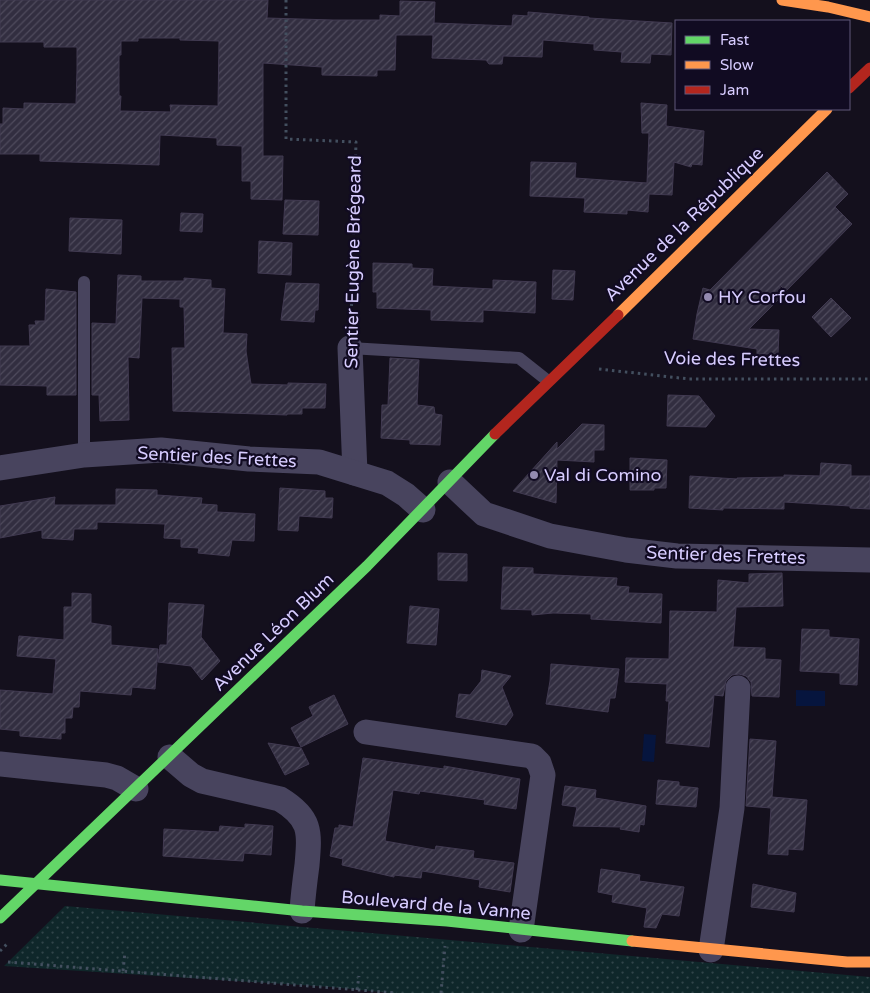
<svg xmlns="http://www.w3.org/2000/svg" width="870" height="993" viewBox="0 0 870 993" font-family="'Varela Round',sans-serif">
	<defs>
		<pattern id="grass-dots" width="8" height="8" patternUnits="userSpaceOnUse" patternTransform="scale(1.25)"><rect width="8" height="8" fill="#0f272a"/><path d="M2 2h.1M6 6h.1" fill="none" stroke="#31454a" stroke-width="1.8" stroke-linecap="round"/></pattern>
		<pattern id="building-hatch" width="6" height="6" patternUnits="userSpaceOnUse" patternTransform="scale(1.25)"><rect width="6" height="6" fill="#322e40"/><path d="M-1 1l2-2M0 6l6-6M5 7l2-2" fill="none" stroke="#4f4b5d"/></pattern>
	</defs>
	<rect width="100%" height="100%" fill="#14101d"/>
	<polygon fill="url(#grass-dots)" points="65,906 870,977 870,993 390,993 331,987 4,966"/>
	<g fill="#06153e">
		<polygon points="796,690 825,691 825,706 796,706"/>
		<polygon points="644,734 656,735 654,762 642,761"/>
	</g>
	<g fill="url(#building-hatch)" stroke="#413a51" fill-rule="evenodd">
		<path d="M0,0H268L267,18L333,20H380V15L400,16V1L435,2L434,23L512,26L513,15L528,16V12L589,17V18L672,23L671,55L651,54L650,63L621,62L622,52L594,50V44L543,40L542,57L503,56L502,64H489L486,60L432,58L433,35H396L395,70H377V76L322,75V67L263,63V156H283L282,200L251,199V181H242V146L217,145V138L160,135L159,165L40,161V154H0V124H3V108L24,109V103L76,104L77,70V47H44V42H0ZM138,38H180V40L219,41L218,106L170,105L171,112L120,111L121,96H119V55H121V41H138Z"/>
		<polygon points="641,103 667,105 666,126 704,131 702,165 692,164 691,167 674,162 672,195 649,194 648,212 627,210 627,214 584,212 585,198 530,196 531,162 576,163 575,178 647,183 649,133 642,133"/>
		<polygon points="827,172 848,194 835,207 852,224 786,291 780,285 780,298 749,329 779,330 778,354 757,354 757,349 693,339 697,314 703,288 710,290"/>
		<polygon points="285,200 319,201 318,235 283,234"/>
		<polygon points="181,213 203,214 202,232 180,231"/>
		<polygon points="70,218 122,220 121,254 69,251"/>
		<polygon points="259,241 292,243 291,275 258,273"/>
		<polygon points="373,263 412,264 412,268 433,269 432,286 493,289 493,280 536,282 535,313 483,310 483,322 431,320 431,310 377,308 377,292 373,292"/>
		<polygon points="553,270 575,271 573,300 552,299"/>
		<polygon points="118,275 141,276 141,281 184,281 184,278 211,280 211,288 225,289 223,333 247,334 246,351 251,384 288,385 288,383 326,384 325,408 302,408 302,414 287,414 287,415 173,411 172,348 185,348 184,307 180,307 180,299 142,298 139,358 128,357 129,420 100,421 99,395 92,395 92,323 116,324"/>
		<polygon points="286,283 319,284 318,310 315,310 314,322 281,320"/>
		<polygon points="46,289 76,292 76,395 47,395 47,386 0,385 0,346 30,346 29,325 36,325 35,321 45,321"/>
		<polygon points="831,298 851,318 831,337 812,317"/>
		<polygon points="390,358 419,360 417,405 434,407 435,414 442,415 440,445 410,444 410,440 381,438 382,405 388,405"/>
		<polygon points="668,395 699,396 715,416 706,427 667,426"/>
		<polygon points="582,424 604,425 604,450 594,450 594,462 557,460 556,503 513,491 557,442 557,449"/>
		<polygon points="630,458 667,460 666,488 654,488 654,490 630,490"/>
		<polygon points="821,463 851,465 851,476 870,476 870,509 850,508 850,506 784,502 784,509 723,508 723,510 689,508 690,476 737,479 737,478 784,477 784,475 820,476"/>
		<polygon points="280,488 325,491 325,498 333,498 332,518 299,516 298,531 278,530"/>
		<polygon points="116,489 157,490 157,495 202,498 201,504 217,505 217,512 255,514 254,541 232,540 229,556 198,553 199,548 181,547 181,539 164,538 165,524 97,522 97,529 74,529 73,540 42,538 42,530 0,538 0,506 55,497 54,505 116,505"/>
		<polygon points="438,553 467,554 467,581 438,580"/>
		<polygon points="503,567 533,568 533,574 617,578 616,586 629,587 628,593 662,594 661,623 591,619 591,614 553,613 532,615 532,610 501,609"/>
		<polygon points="782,573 783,606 736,607 733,647 765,648 765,659 781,660 779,697 752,696 751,682 746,676 739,674 732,675 726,681 723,696 714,695 709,747 666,743 669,701 666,701 667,684 625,682 626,658 669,659 670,611 717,612 718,580 749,583 749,574"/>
		<polygon points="72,593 91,594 91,623 111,626 111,645 158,649 155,689 132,687 131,695 80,691 79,707 73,707 72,718 65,718 65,733 61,733 61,739 20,736 20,731 0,729 0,690 53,694 56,659 17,656 19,636 64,640 64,607 72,607"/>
		<polygon points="169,603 204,605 201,637 220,661 202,680 191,666 158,662 160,645 167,645"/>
		<polygon points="410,606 439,609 436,645 407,643"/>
		<polygon points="802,629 829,630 829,637 859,639 857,685 840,684 840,673 800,671"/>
		<polygon points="551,664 619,669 615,698 610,698 608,712 546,704 550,681"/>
		<polygon points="482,670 511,676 502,687 513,715 506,725 456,717 459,694 470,695 481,681"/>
		<polygon points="334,695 348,724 301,747 291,728 313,716 309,707"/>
		<polygon points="750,739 776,741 772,797 807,800 803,850 788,849 788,855 768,854 771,808 746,806"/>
		<polygon points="268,743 301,748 309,764 285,775"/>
		<polygon points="363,758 444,769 444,766 520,779 516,809 484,804 485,800 420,791 419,794 393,790 385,841 435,850 436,846 474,851 473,858 514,863 510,892 479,887 480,880 422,871 421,878 394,875 394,877 342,865 343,859 330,856 335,828 339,828 339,825 353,827"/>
		<polygon points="658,780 679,782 679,786 698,788 696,807 656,804"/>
		<polygon points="565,786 596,790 595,798 646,806 644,825 640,824 639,832 620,829 621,827 573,826 577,807 562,805"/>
		<polygon points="245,824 273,826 271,855 244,853 243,861 163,856 164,829 219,832 220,826 245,828"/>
		<polygon points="601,869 640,875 639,881 684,887 679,916 662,914 656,928 644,927 647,908 612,902 613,895 598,892"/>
		<polygon points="753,884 796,893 794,912 751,907"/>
	</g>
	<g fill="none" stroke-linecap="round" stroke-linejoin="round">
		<g stroke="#434f5f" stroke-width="3" stroke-dasharray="2.5 4" stroke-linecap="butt">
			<polyline points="286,0 286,139 356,142 351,324"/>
			<polyline points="599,369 689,379 870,379"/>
			<polyline points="0,951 8,943"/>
			<polyline points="8,962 397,993"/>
			<polyline points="123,971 125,952"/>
			<polyline points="357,990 359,976"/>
			<polyline points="441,993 445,946"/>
		</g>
		<g stroke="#48445e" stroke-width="12">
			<polyline points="84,282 84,455"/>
			<polyline points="350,348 519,358 548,381"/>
		</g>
		<g stroke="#48445e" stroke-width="25">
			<polyline points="350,348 355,473"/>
			<polyline points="0,468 84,455 161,450 249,459 319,462 387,483 406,495 423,510"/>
			<polyline points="450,482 484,514 550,536 626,550 677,556 870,560"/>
			<polyline points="366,732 532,756 539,763 543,775 521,930"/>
			<path d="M170,757L191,775L202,781L280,799C311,818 310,831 307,865C305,880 303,896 302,911"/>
			<polyline points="0,764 106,775 117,778 136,789"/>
			<polyline points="711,950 732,808 738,688"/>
		</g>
		<g stroke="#63d668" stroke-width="11">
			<polyline points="0,880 302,911 447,921 632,941"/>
			<polyline points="0,918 367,566 495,434"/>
		</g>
		<g stroke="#ff974d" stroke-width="11">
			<polyline points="782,0 828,7 870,17"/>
			<polyline points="618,315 827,109"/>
			<polyline points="632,941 847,962 870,962"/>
		</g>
		<g stroke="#b3261e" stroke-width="11">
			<polyline points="849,88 870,68"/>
			<polyline points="495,434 618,315"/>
		</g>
	</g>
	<g fill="#938ab0" stroke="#110b22" stroke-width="2">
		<circle cx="708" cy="297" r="5"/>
		<circle cx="534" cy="475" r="5"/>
	</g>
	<g text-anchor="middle" stroke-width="4.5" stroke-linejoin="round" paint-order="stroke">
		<g font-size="18" fill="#d7ccff" stroke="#110b22">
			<text transform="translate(684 224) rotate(-44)" y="6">Avenue de la République</text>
			<text transform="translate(353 262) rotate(-89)" y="6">Sentier Eugène Brégeard</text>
			<text transform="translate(732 359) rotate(1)" y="6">Voie des Frettes</text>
			<text transform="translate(217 457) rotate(3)" y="6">Sentier des Frettes</text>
			<text transform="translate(726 555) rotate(2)" y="6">Sentier des Frettes</text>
			<text transform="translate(273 632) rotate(-44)" y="6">Avenue Léon Blum</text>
			<text transform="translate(436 905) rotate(5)" y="6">Boulevard de la Vanne</text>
		</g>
		<g font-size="18" fill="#d7ccff" stroke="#110b22" text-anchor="start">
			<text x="718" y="303">HY Corfou</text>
			<text x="544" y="481">Val di Comino</text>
		</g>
	</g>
	<rect x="675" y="20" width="175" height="90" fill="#110b22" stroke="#60587a"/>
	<rect x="685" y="36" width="25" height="8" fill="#63d668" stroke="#60587a"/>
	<text x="720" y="45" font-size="15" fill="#d7ccff">Fast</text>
	<rect x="685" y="61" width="25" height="8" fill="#ff974d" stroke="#60587a"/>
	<text x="720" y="70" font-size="15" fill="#d7ccff">Slow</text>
	<rect x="685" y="86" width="25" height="8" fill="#b3261e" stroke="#60587a"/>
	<text x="720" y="95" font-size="15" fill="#d7ccff">Jam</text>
</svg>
